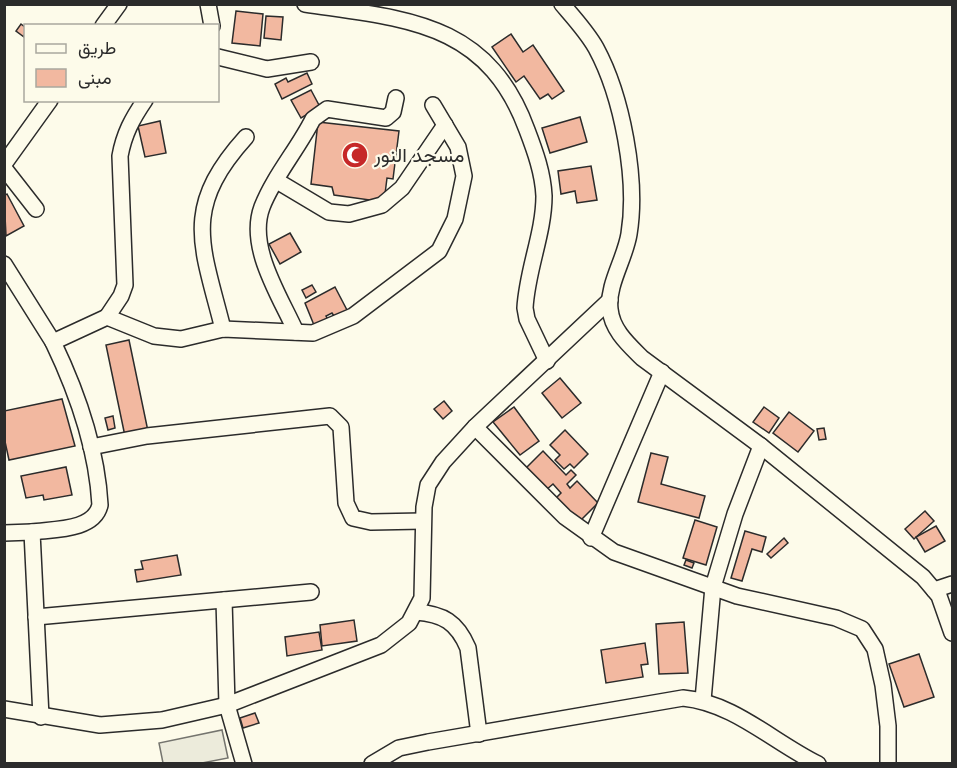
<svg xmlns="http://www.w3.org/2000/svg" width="957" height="768" viewBox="0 0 957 768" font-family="'Libre Baskerville',Vazirmatn,serif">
	<rect width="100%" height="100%" fill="#fdfbea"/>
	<polygon fill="#ecebdb" stroke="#74746e" stroke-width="1.5" points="222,730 228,758 202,763 163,763 159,743"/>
	<g fill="#f2b8a0" stroke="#2b2b2b" stroke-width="1.5">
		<polygon points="236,11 263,14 260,46 232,43"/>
		<polygon points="266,16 283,17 281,40 264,38"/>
		<polygon points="21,24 26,28 24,37 16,31"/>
		<polygon points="511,34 523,52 533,45 564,91 552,99 548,94 540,99 524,76 516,82 492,47"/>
		<polygon points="307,73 312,84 282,99 275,84 286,78 288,82"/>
		<polygon points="311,90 320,107 301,118 291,100"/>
		<polygon points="580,117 587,142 550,153 542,128"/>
		<polygon points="160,121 166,153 145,157 138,126"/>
		<polygon points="318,122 399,131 393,179 387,178 384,202 334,195 332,187 311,184"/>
		<polygon points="591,166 597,200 577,203 575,191 561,194 558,171"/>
		<polygon points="7,194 24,226 6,236 4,196"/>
		<polygon points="290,233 301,252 280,264 269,244"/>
		<polygon points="312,285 316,292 306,298 302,290"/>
		<polygon points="335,287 348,312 336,319 332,313 326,316 330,323 316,330 305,303"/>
		<polygon points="129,340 149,436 126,441 106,345"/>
		<polygon points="560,378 581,403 562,418 542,393"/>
		<polygon points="62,399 75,446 9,460 4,437 4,411"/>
		<polygon points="444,401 452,411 443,419 434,409"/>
		<polygon points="514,407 539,441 520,455 493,422"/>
		<polygon points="764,407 779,418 769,433 753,422"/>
		<polygon points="789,412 814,431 798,452 773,433"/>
		<polygon points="113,416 115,428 108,430 105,418"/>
		<polygon points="824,428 826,439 819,440 817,429"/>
		<polygon points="565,430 588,454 574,468 570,464 564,469 555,460 560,455 550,445"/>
		<polygon points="543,451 566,475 571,470 576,475 567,484 570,488 577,481 598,503 579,522 556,498 561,493 553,484 546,490 526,468"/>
		<polygon points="651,453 668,457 661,484 705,496 699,518 638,502"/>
		<polygon points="66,467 72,495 44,500 43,495 26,498 21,476"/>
		<polygon points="925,511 934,521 914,539 905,529"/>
		<polygon points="695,520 717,527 706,565 683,558"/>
		<polygon points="936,526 945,541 925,552 916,537"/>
		<polygon points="745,531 766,537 762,552 752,549 742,581 731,578"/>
		<polygon points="784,538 788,543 771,558 767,554"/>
		<polygon points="177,555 181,575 137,582 135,570 143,569 141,561"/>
		<polygon points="686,560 694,563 692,568 684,565"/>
		<polygon points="354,620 357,641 322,646 320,625"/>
		<polygon points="684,622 688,673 659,674 656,624"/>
		<polygon points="319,632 322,650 287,656 285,637"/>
		<polygon points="645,643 648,664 641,665 643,677 606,683 601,650"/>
		<polygon points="919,654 934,697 904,707 889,664"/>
		<polygon points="255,713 259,723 243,728 240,718"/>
	</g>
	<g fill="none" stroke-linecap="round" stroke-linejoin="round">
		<defs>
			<g id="minor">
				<polyline points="208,4 212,26"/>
				<path d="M305,4C405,19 487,21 527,130C535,151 543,173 544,196C544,233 527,270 525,308L527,319L547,361"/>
				<path d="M562,4C574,18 587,32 596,48C622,96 638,179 629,234C625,259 607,285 610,309C612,330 628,344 642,358L761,446L735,514L713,587L703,700"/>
				<polyline points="103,26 119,4"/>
				<polyline points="218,57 267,69 311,62"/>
				<polyline points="4,164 50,100"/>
				<polyline points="4,168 36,209"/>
				<polyline points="277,181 329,212 349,214 382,205 402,188 445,125"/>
				<polyline points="4,264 53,342 107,317 154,336 181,339 223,329 313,333 353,316 439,251 455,219 464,176 458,147 433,105"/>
				<path d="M107,317L121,296L125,285L120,156C124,134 132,119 145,100"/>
				<path d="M223,329C202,245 181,209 246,137"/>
				<path d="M296,332C280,296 247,247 262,207C274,176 298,149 313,119L327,109L386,118L393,112L396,98"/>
				<polyline points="475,427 565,517 614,552 737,596 836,618 862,629 875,649 883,685 888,726 888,764"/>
				<polyline points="761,446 923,577 939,596 952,633"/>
				<polyline points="91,447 147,436 330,416 341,427 346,503 353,518 371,522 423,521"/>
				<polyline points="4,533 32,532"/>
				<polyline points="591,538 662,372"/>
				<polyline points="934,590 952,584"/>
				<polyline points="224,600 227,705 244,764"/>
				<path d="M416,612C443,614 457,622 468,648L479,734"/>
				<polyline points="36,617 311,592"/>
				<polyline points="4,709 100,725 162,720 227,705 381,645 409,623 422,598 424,507 428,485 443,462 475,427 610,300"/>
				<path d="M41,717L32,532C53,529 94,531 100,505C97,449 77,392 53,342"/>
				<path d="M372,764L399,748L428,742L683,698C734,703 773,742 818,764"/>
			</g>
		</defs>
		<use href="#minor" stroke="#2b2b2b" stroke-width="18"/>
		<use href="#minor" stroke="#fdfbea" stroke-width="15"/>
	</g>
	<defs>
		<symbol id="mosque-disc" viewBox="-11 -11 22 22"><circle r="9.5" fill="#c62828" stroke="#fdfbea"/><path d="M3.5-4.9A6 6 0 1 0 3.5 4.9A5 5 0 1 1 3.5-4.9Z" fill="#fff"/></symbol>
	</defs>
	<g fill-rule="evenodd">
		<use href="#mosque-disc" x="340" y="140" width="30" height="30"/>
	</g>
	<g text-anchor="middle" stroke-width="4.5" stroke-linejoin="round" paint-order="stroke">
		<g font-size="20" fill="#2b2b2b" stroke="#fdfbea" text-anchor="start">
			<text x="374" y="162">مسجد النور</text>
		</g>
	</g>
	<rect width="957" height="768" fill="none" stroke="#2b2b2b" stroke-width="12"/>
	<rect x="24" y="24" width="195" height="78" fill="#fdfbea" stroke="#a9a89e" stroke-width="1.5"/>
	<rect x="36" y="44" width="30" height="9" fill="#fdfbea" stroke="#a9a89e" stroke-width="1.5"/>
	<text x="78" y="54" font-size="18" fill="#2b2b2b">طريق</text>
	<rect x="36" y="69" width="30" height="18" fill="#f2b8a0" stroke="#a9a89e" stroke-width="1.5"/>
	<text x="78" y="84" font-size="18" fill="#2b2b2b">مبنى</text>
</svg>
